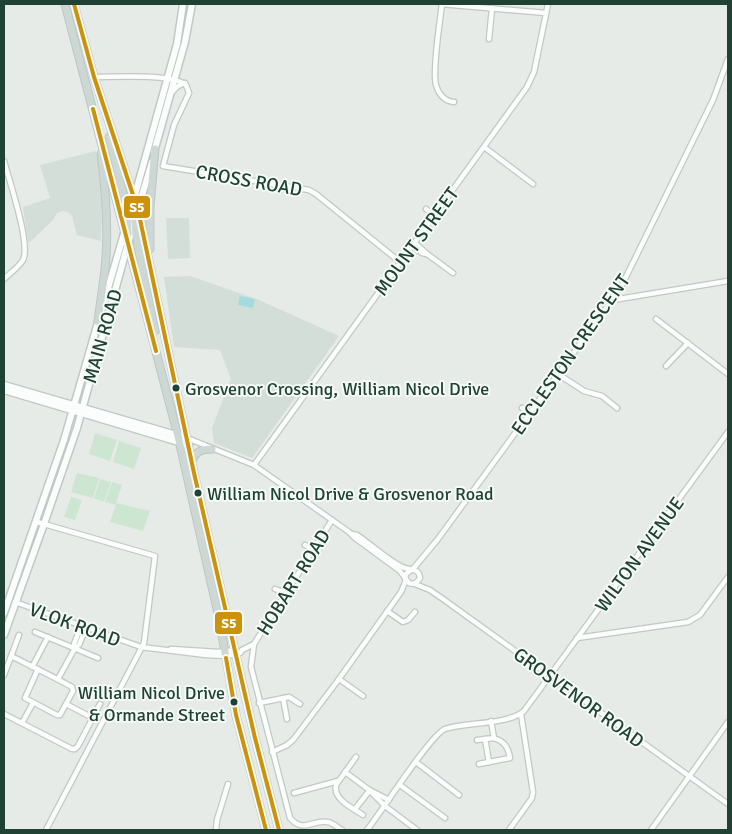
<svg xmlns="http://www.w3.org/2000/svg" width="732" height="834" viewBox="0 0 732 834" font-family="Signika,sans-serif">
	<rect width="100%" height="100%" fill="#e6ebe8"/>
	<g fill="#d3ded8">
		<polygon points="96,151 102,193 101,241 77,235 72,216 68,212 62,211 57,213 53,220 30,242 28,242 23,207 50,198 40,165"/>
		<polygon points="166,218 189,218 190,258 168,259"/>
		<polygon points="190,276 259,300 339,336 252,458 214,443 212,428 231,379 220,350 174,347 164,277"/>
	</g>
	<g fill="#cde6d2">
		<polygon points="95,433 117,440 110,461 89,454"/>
		<polygon points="119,441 141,448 134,469 113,462"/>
		<polygon points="77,473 99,478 93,498 71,492"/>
		<polygon points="100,479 111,482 104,502 94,498"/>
		<polygon points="112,482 122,485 116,503 150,511 143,531 110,522 116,505 105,502"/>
		<polygon points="71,497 82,500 75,520 64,517"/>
	</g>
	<polygon fill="#a2dcde" points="240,296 255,299 253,308 238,305"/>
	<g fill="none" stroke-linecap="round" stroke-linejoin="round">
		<defs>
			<g id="street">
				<polyline points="441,4 546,13"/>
				<path d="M442,4C440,21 432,71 436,85C439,95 444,101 454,102"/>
				<polyline points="489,39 492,8"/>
				<path d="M94,77C114,77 173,73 186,85L189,93L174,125L163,166L309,190L316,194L400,262"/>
				<polyline points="172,92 178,86 185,83"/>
				<polyline points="484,147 533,184"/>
				<path d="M4,161C9,180 31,244 23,260C19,267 10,273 4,279"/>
				<polyline points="426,209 434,215"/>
				<polyline points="415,243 427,254 453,273"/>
				<polyline points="412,246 422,253 427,254"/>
				<polyline points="613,300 728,281"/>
				<polyline points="656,319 728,374"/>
				<polyline points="666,366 688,343"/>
				<polyline points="558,374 584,391 602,396 617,408"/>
				<polyline points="522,408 530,413"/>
				<polyline points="187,438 254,465 349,532 355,538 400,571 405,578"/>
				<polyline points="254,465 527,87 534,72 548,4"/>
				<path d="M332,520L254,644L251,667L290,818C304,834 312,819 328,822C333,823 337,827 342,830"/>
				<polyline points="37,522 155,556 144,643 46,830"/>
				<path d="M352,534L357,535C372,545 386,559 402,567C410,571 419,567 420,578C417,583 414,585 409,583L405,578L406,574L411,570"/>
				<polyline points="305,545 312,549"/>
				<polyline points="413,569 438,539 620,289 713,100 728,59"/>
				<polyline points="415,584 430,590 443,599 728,804"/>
				<polyline points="275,589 285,593"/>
				<polyline points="15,602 141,647 206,655 226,656 240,653 242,650 254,644"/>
				<polyline points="387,611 403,622 408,620 415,612"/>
				<polyline points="35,632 98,658"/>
				<polyline points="577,638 688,622 700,615 728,577"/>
				<polyline points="75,648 74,644 81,626"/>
				<polyline points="171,649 218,652 236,650"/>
				<path d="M11,656C31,666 52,676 72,687L73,691L60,715H57L25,698L38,669"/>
				<polyline points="32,667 48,637"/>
				<polyline points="4,675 19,635"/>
				<polyline points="58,679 75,648 79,645 86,628"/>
				<polyline points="339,679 363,696"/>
				<polyline points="283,698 287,719"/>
				<polyline points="259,703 289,697 300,704"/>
				<polyline points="66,704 93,718"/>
				<polyline points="4,714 72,749 75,749 78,746 100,704"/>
				<path d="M491,721L494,738C505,742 508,747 510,758L489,762L485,739L494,738"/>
				<polyline points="22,723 33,703"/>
				<polyline points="477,740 485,739"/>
				<polyline points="272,752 287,745 293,740 339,679 401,592 406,580"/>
				<path d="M356,757L336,785C333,800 353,808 363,815"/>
				<polyline points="416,762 459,795"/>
				<polyline points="479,764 489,762"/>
				<polyline points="345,772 368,789 385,806 417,830"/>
				<polyline points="400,785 445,818"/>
				<polyline points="371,791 389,800"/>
				<polyline points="294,793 338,781"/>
				<polyline points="355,809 370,790"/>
				<polyline points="216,830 217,820 228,784"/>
				<path d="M367,830C380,814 431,734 445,729C466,722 508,725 524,711L728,432"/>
				<polyline points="509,830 532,798 533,792 521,714"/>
				<polyline points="651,830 728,722"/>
			</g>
			<g id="secondary">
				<polyline points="154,152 185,42 192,4"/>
				<polyline points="137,212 152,162"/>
				<polyline points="128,220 177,44 183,4"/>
				<polyline points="102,309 125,230"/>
				<polyline points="4,385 183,437"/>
				<polyline points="4,390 189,445"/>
				<polyline points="4,613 64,440 99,319"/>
				<polyline points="4,635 44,524 77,428 134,222"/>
			</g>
			<g id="primary">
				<polyline points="65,4 178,436 219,618 236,715 266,830"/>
				<polyline points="74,4 94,77 138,210 194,473 255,738 279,830"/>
				<polyline points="109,137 126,205 128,234"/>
				<polyline points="134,209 136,236 155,331"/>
				<polyline points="150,249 150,206 155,149"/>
				<path d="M98,322C100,305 103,287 105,269C109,230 106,192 101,154"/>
				<path d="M192,461C196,451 202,449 212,449"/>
			</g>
		</defs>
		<use href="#street" stroke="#c3c8c5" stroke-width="7"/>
		<use href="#secondary" stroke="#c1c9c5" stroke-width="9"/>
		<use href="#primary" stroke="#bdc7c3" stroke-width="9"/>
		<use href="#street" stroke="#fbfcfc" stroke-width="4.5"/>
		<use href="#secondary" stroke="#fbfcfc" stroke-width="6"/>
		<use href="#primary" stroke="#cdd7d4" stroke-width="7"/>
		<defs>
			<g id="bus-1">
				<polyline points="74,4 94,77 138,210 194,473 255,738 279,830"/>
				<polyline points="93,109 156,351"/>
				<polyline points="226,658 236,715 266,830"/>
			</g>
		</defs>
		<use href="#bus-1" stroke="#f4faf6" stroke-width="8"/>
		<use href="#bus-1" stroke="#cc920b" stroke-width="4"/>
	</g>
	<g fill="#204235" stroke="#f4faf6" stroke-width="2">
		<circle cx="176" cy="388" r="4.5"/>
		<circle cx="198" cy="493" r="4.5"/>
		<circle cx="234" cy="702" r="4.5"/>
	</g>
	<g text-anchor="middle" stroke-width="4" stroke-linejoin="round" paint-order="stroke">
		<g font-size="18" fill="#204235" stroke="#f4faf6" text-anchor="start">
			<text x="185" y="395">Grosvenor Crossing, William Nicol Drive</text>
			<text x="207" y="500">William Nicol Drive &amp; Grosvenor Road</text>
			<text x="225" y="699" text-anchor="end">William Nicol Drive<tspan x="225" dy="22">&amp; Ormande Street</tspan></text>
		</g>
		<g font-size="19" fill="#204235" stroke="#f4faf6">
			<text transform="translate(249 180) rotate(10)" y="7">CROSS ROAD</text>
			<text transform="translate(416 241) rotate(-54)" y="7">MOUNT STREET</text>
			<text transform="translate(102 336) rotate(-74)" y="7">MAIN ROAD</text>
			<text transform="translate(570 354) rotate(-55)" y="7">ECCLESTON CRESCENT</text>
			<text transform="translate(639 554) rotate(-54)" y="7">WILTON AVENUE</text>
			<text transform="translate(293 582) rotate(-58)" y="7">HOBART ROAD</text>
			<text transform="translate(75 624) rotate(20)" y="7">VLOK ROAD</text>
			<text transform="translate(579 697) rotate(36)" y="7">GROSVENOR ROAD</text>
		</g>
	</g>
	<g stroke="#f4faf6" stroke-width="2">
		<rect x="123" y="195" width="28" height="24" rx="5" fill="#cc920b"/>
		<rect x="214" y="611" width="29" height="24" rx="5" fill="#cc920b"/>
	</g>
	<g font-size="14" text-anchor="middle" font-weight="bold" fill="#fff">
		<text x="137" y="212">S5</text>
		<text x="229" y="628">S5</text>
	</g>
	<rect width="732" height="834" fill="none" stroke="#204235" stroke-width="10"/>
</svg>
